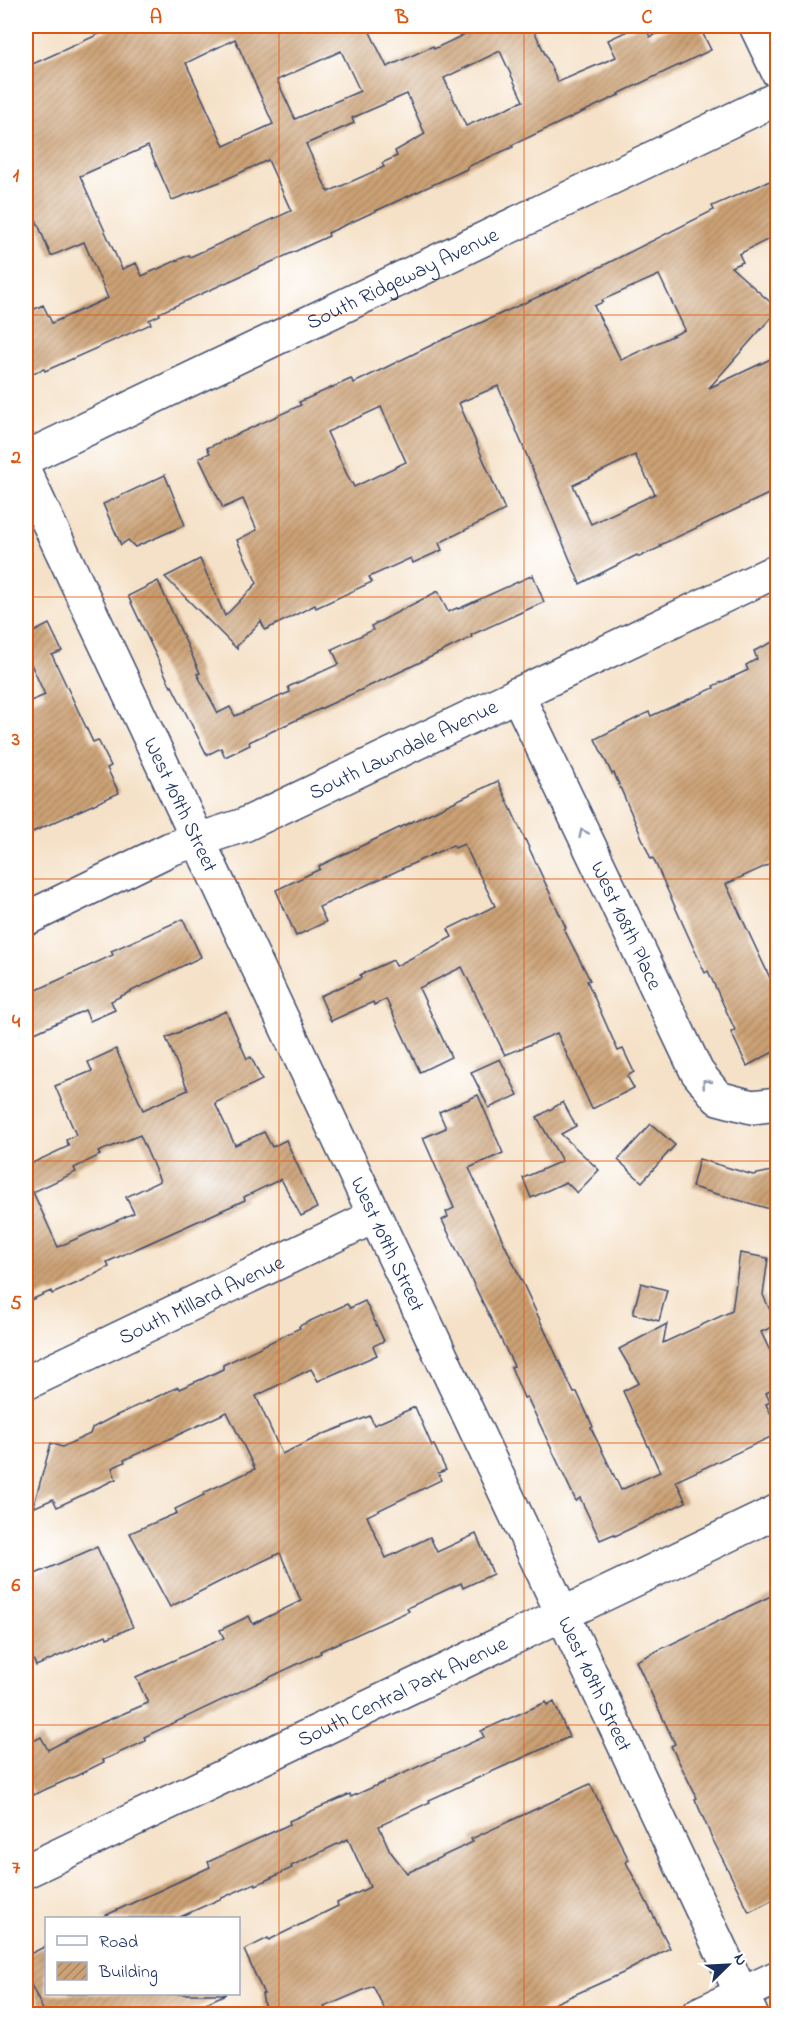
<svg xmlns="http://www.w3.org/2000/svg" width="803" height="2040" viewBox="0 0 803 2040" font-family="'Indie Flower',sans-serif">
	<defs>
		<pattern id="building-hatch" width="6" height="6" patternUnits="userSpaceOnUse" patternTransform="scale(1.5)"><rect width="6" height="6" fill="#cca175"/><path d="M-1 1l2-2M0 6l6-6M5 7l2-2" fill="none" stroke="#a58463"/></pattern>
	</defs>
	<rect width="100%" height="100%" fill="#fff"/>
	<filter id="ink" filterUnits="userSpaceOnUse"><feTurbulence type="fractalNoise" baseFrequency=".0167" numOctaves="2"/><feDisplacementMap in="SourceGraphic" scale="12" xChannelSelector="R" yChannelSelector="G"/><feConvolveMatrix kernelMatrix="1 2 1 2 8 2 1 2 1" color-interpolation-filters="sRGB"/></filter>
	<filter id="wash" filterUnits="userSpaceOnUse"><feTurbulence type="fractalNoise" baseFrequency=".008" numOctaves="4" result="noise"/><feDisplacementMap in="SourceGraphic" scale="24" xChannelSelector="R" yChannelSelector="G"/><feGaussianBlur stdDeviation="1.35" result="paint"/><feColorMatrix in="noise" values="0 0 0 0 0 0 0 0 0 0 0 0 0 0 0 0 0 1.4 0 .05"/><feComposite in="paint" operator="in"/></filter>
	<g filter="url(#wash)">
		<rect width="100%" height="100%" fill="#f5e1c7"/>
		<g id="blocks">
			<g fill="url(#building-hatch)" fill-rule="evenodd">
				<path d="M117,26H367L387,67L433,46L434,49L482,26H532L558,82L616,57L608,40L638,26H645L650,37L674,26H699L711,50L618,94L619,95L512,145L513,147L467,167V169L328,233L329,236L159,313L160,315L149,320L151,324L45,371L44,369L33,373L26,359V313L43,305L52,323L108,298L84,242L51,256L26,195V67ZM235,39L273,124L224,146L186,63ZM341,51L360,91L295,119L277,80ZM500,51L523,101L466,126L444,78ZM407,94L425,134L395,151L397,156L382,163L384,167L328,192L306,144L354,123L352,118ZM148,146L172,200L220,182L268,160L291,211L190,257L189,255L142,276L136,263L122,269L80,176Z"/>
				<path d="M772,180L777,192V235L739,254L743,262L731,267L777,308V311L709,388L777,356V490L660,545L661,547L639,557L637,555L580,584L498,386L459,403L505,510L439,543L442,550L413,563L411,558L369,577L372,582L316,608L315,605L265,630L261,621L237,646V649L165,577L200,559L225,616L257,583L237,540L257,530L243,499L223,508L199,458L210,453L207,448L301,405L299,402L351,379L354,383L438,342L562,286L714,210L712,206ZM659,275L685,330L621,360L594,306L603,302L602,300ZM381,407L406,462L354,487L352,483H351L327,432ZM635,455L655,494L591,524L573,485Z"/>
				<polygon points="165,475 185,525 135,547 128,540 121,545 103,504"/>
				<polygon points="533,575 544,602 471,635 472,637 406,669 249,742 250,745 225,757 221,748 207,755 172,686 171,687 128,596 158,581 200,673 197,674 218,713 230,707 235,716 290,692 288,687 339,664 332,649 373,630 371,626 438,591 448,612 457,608 458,609"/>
				<polygon points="49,624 62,651 52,655 93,742 98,740 111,766 107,768 119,793 26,835 26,703 45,695 26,653 26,636"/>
				<polygon points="777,640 777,861 726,884 777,993 777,1050 747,1066 731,1032 735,1030 708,971 705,973 653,858 651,859 614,773 612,774 595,739 649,712 651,716 714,688 713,686 748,670 746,665 757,659 754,651"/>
				<polygon points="498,781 566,928 564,929 590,980 587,981 618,1051 623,1049 634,1072 627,1076 634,1088 592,1109 557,1033 505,1055 462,967 419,988 451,1057 420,1072 386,999 374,1005 373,1002 331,1021 320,996 361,978 360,975 393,960 396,966 452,937 448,929 495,906 464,844 455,848 453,845 319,907 326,922 296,936 276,890 320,869 319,866"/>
				<polygon points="183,919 201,957 111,1001 115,1010 90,1021 85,1010 26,1037 26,995 113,955 111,951"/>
				<path d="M226,1011L247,1059L251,1057L262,1080L215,1103L235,1145L264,1132L272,1147L286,1140L317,1208L301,1216L281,1179L244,1197L245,1200L107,1262L109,1267L82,1281L52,1294L51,1291L26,1302V1166L69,1146L66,1140L76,1135L55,1086L92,1071L88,1062L116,1049L143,1110L188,1090L166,1038ZM140,1135L160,1181L126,1197L134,1213L58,1247L33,1192L76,1172L74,1168L100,1155L98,1152Z"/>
				<polygon points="500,1059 518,1095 489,1108 471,1072"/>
				<polygon points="478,1095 503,1153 469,1168 574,1393 577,1392 593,1427 591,1428 621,1490 660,1472 623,1391 639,1383 619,1349 667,1324 663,1343 732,1311 740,1253 768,1258 763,1295 777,1325 761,1332 777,1366 777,1387 766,1393 770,1402 766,1404 777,1428 777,1434 676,1481 686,1502 615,1536 614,1534 600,1540 580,1498 576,1501 527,1397 524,1398 511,1367 514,1366 442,1220 448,1217 446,1212 454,1208 423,1138 446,1128 439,1112"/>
				<polygon points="563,1102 576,1126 561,1134 599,1170 577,1193 566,1182 531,1198 523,1178 562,1161 537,1117"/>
				<polygon points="651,1124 675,1145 642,1182 618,1160"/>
				<polygon points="699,1159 753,1175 777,1170 777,1211 692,1187"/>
				<polygon points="641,1283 667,1290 659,1321 633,1314"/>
				<polygon points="365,1301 384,1341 373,1346 377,1355 318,1381 311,1369 256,1396 282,1454 324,1434 370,1416 374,1425 415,1407 432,1446 434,1445 446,1470 438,1473 441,1480 367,1516 386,1558 430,1537 437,1552 476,1534 493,1574 463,1588 461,1583 407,1608 409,1611 320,1651 321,1653 144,1737 146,1741 103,1760 104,1762 76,1776 33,1795 26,1779 26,1745 41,1737 48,1750 87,1729 148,1703 136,1677 224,1638 220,1630 249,1616 253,1624 301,1601 280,1553 223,1580 170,1607 130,1533 177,1513 175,1509 204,1495 203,1493 255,1469 227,1412 124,1460 125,1462 112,1468 116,1479 57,1507 53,1499 33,1508 51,1443 62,1447 90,1434 92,1428 113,1417 178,1387 179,1389 202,1379 223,1369 223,1365 300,1328 299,1326 347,1304 350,1308"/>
				<polygon points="97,1547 133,1627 107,1638 106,1635 36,1666 26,1641 26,1578"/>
				<polygon points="777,1593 777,1898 749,1912 712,1838 695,1799 697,1798 671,1746 675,1744 636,1661"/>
				<polygon points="546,1702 547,1705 554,1702 569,1737 429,1800 430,1802 379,1826 390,1851 407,1873 473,1842 471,1839 590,1784 629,1860 626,1862 670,1948 623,1973 531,2014 387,2014 373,1986 324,2007 328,2014 266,2014 262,1994 264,1994 244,1950 268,1938 269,1940 338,1906 337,1903 370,1887 348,1839 291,1866 292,1868 256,1885 255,1883 178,1918 100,1918 210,1867 208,1862 290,1824 289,1821 350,1794 351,1797 484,1737 481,1731"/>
				<polygon points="46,1946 46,1994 226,1994 182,2014 45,2014 26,1974 26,1956"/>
			</g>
		</g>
	</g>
	<g filter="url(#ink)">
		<use href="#blocks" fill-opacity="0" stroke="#3c4a6e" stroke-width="1.5"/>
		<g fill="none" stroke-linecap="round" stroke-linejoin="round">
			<defs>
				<g id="minor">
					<polyline points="756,26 778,72"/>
					<path id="s1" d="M26,458L778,98"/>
					<path id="s2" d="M26,475L751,2014"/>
					<path id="s3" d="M517,694L697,1072L718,1098L752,1107L778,1104"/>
					<path id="s4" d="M26,919L170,849L244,825L778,570"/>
					<path id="s5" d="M26,1383L375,1216"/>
					<path id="s6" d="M26,1871L778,1511"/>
					<polyline points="699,2014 778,1977"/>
				</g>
			</defs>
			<use href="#minor" stroke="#3c4a6e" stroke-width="36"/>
			<use href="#minor" stroke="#fff" stroke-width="33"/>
		</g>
		<defs><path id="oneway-chevron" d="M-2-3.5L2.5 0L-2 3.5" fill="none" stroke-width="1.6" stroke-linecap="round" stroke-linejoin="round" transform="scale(1.5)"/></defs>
		<g stroke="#8d97ae">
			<use href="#oneway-chevron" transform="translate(583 833) rotate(-115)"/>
			<use href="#oneway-chevron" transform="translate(706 1083) rotate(-129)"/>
		</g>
	</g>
	<path fill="none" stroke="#de5710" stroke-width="1.5" stroke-opacity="0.55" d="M279,26V2014M524,26V2014M26,315H778M26,597H778M26,879H778M26,1161H778M26,1443H778M26,1725H778"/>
	<g text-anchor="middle" stroke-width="6" stroke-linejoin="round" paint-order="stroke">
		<g font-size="21" fill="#1b2f5e" stroke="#fff">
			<text dy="7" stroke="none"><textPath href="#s1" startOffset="417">South Ridgeway Avenue</textPath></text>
			<text dy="7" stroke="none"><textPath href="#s4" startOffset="414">South Lawndale Avenue</textPath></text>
			<text dy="7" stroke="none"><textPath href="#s2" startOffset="364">West 109th Street</textPath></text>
			<text dy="7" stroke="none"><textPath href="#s3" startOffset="256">West 108th Place</textPath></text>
			<text dy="7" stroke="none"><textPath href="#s2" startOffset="850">West 109th Street</textPath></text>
			<text dy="7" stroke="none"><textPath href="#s5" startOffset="194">South Millard Avenue</textPath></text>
			<text dy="7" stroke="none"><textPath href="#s2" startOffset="1336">West 109th Street</textPath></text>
			<text dy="7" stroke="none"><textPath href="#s6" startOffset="417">South Central Park Avenue</textPath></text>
		</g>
	</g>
	<rect width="803" height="2040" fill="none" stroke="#fff" stroke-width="66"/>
	<rect x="45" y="1917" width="195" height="78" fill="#ffffff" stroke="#a4acbf" stroke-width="1.5"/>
	<rect x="57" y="1936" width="30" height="9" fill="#ffffff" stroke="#a4acbf" stroke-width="1.5"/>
	<text x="99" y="1947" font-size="18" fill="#1b2f5e">Road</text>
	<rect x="57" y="1962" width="30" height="18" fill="url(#building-hatch)" stroke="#a4acbf" stroke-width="1.5"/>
	<text x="99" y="1977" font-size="18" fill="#1b2f5e">Building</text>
	<g transform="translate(728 1965) rotate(66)" stroke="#ffffff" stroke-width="4.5" paint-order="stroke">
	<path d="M0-4.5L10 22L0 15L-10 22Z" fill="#1b2f5e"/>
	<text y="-9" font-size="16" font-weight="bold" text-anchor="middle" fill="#1b2f5e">N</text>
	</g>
	<rect x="33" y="33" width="737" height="1974" fill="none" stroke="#de5710" stroke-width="2"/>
	<g font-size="20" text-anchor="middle" font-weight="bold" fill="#de5710">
		<text x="156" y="23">A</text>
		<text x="402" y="23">B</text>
		<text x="647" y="23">C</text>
		<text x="16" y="181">1</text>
		<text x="16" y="463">2</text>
		<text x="16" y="745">3</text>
		<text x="16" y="1027">4</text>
		<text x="16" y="1309">5</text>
		<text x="16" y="1591">6</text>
		<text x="16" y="1873">7</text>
	</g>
</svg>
